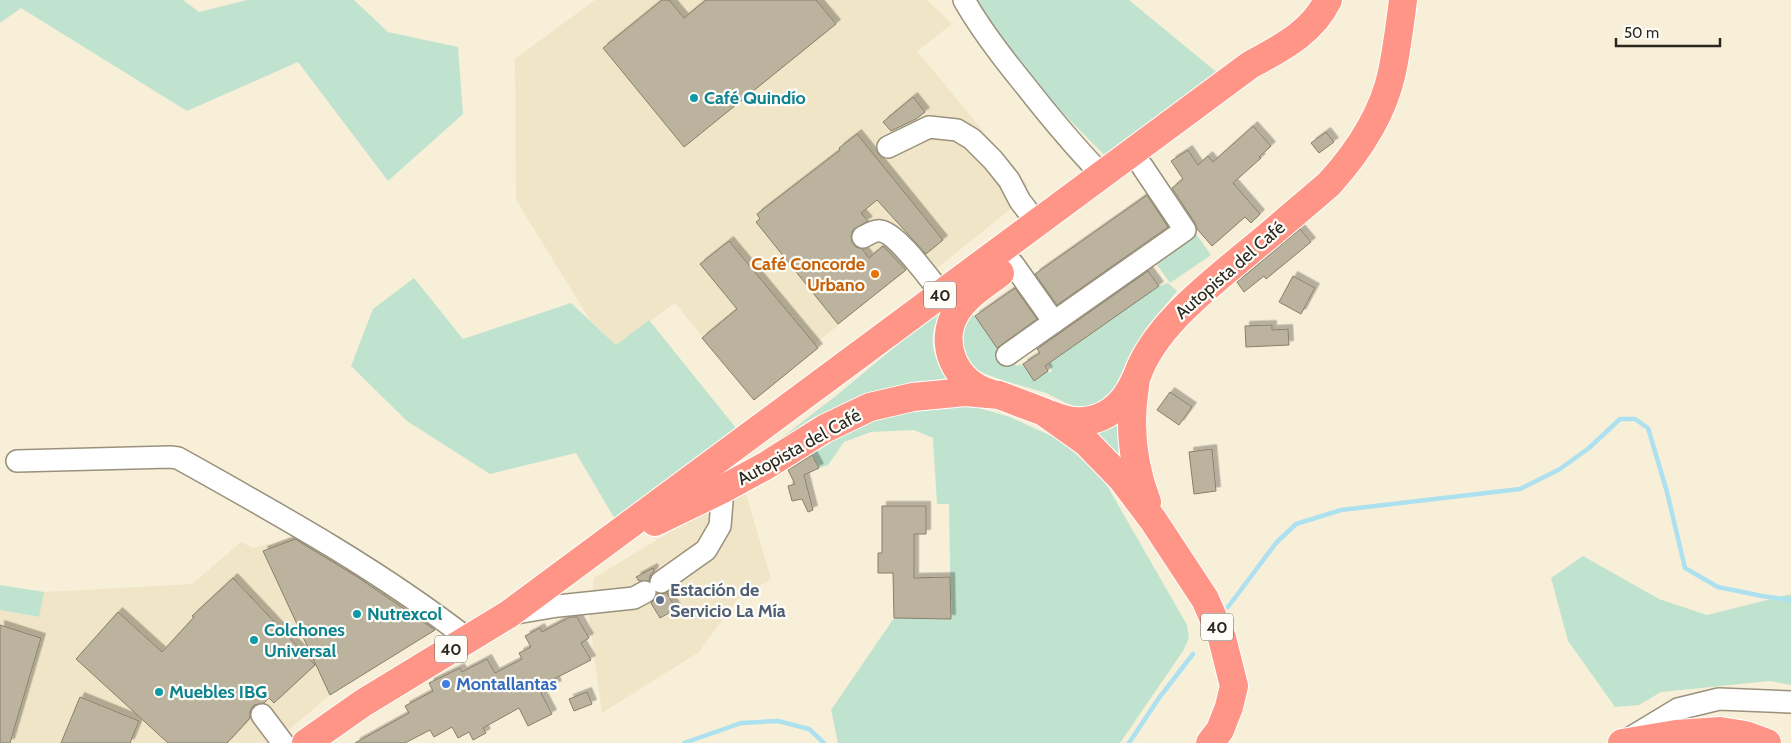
<svg xmlns="http://www.w3.org/2000/svg" width="1791" height="743" viewBox="0 0 1791 743" font-family="Cabin,sans-serif">
	<defs>
		<filter id="shadow"><feDropShadow dx="4.5" dy="-4.5" stdDeviation="0" flood-color="#0004"/></filter>
	</defs>
	<rect width="100%" height="100%" fill="#f8efd8"/>
	<g fill="#f1e5c7">
		<polygon points="595,0 927,0 952,24 917,51 1028,185 1025,197 935,270 908,268 886,243 843,281 864,304 815,344 818,348 754,400 675,303 616,345 590,320 516,200 515,59"/>
		<polygon points="744,487 771,579 737,600 699,652 602,713 589,618 594,578"/>
		<polygon points="305,535 441,627 330,695 273,743 0,743 0,610 38,617 44,592 192,584 241,542 253,548"/>
	</g>
	<g fill="#c0e3cf">
		<polygon points="0,0 183,0 199,12 247,0 354,0 388,32 458,47 463,114 388,181 298,62 187,111 21,8 0,23"/>
		<polygon points="976,0 1129,0 1220,75 1110,161 1055,105 1012,54"/>
		<polygon points="1194,231 1211,255 1170,283 1153,259"/>
		<polygon points="414,278 463,339 571,303 616,345 649,320 740,433 619,526 576,453 490,474 407,421 351,366 373,309"/>
		<path d="M1168,283L1177,291L1147,327L1130,354L1108,403C1100,404 1089,408 1081,407C1069,406 1057,398 1046,393C1028,387 974,375 965,360C957,346 963,327 965,311L975,316L999,350L1017,366L1023,364L1034,381L1048,371L1050,373L1052,371L1048,364L1159,286Z"/>
		<path d="M939,310L941,312C925,340 932,366 959,383L749,463L837,395Z"/>
		<polygon points="926,405 969,405 1010,417 1058,439 1101,475 1187,625 1189,638 1183,651 1120,743 838,743 831,710 894,618 951,619 949,504 937,504 933,438 914,430 871,432 844,442 828,465 819,468 810,451 873,416"/>
		<polygon points="1117,424 1119,462 1087,434 1103,432"/>
		<polygon points="1583,556 1659,599 1707,615 1791,594 1791,685 1770,681 1661,692 1639,705 1615,707 1568,641 1551,578"/>
		<polygon points="0,585 44,592 39,617 0,610"/>
	</g>
	<g fill="none" stroke-linecap="round" stroke-linejoin="round">
		<g stroke="#ade1ef" stroke-width="4.5">
			<polyline points="1228,607 1276,543 1296,524 1341,510 1520,489 1560,469 1589,448 1620,419 1635,419 1648,428 1667,492 1685,568 1718,587 1762,596 1791,600"/>
			<polyline points="684,743 741,723 778,721 809,729 824,743"/>
			<polyline points="1129,743 1159,698 1193,654"/>
		</g>
	</g>
	<g fill="#bbb39d" stroke="#877f6a" filter="url(#shadow)">
		<polygon points="662,0 669,0 684,18 706,0 816,0 836,24 684,147 603,48"/>
		<polygon points="913,97 925,112 916,119 891,131 883,122"/>
		<polygon points="1253,126 1271,146 1259,157 1261,158 1233,183 1260,214 1251,223 1245,217 1212,246 1197,229 1195,223 1172,188 1183,179 1171,161 1188,150 1198,165 1208,156 1213,162"/>
		<polygon points="1326,132 1334,142 1319,153 1311,143"/>
		<polygon points="857,134 943,240 926,254 877,200 861,213 868,221 853,230 851,236 852,242 856,247 862,249 869,258 883,246 906,270 838,324 756,222 760,219 757,214 840,150 839,148"/>
		<polygon points="1147,195 1168,227 1057,305 1035,274"/>
		<polygon points="1300,229 1311,242 1266,279 1264,276 1244,292 1237,282"/>
		<polygon points="729,241 818,348 754,400 702,338 737,309 700,264"/>
		<polygon points="1148,271 1159,286 1045,366 1048,371 1034,381 1023,364 1040,353 1037,349"/>
		<polygon points="1293,276 1315,288 1301,314 1279,302"/>
		<polygon points="1015,288 1037,319 997,348 975,316"/>
		<polygon points="1272,325 1272,330 1288,329 1289,345 1246,347 1245,326"/>
		<polygon points="1170,392 1192,407 1179,425 1157,410"/>
		<polygon points="1212,449 1216,491 1194,494 1189,452"/>
		<polygon points="812,455 819,468 804,475 813,510 808,512 802,499 792,501 788,486 795,484 788,470"/>
		<polygon points="882,506 926,506 926,534 914,534 914,578 950,577 951,619 894,618 893,573 878,573 878,553 882,553"/>
		<polygon points="295,539 356,576 435,630 330,695 263,551"/>
		<polygon points="653,568 654,571 650,576 649,581 639,581 636,577"/>
		<polygon points="233,578 315,665 274,703 269,698 264,703 254,705 250,711 250,718 227,743 168,743 76,659 118,612 162,652 194,617 192,616"/>
		<polygon points="667,593 676,609 660,618 651,603 655,599 657,594"/>
		<polygon points="570,617 577,617 589,638 581,643 591,660 554,679 557,685 541,693 552,714 528,726 519,708 483,728 486,733 473,740 469,732 458,738 452,727 434,737 430,730 405,743 355,743 409,713 405,706 433,691 429,683 460,668 462,672 487,659 495,673 522,659 519,653 531,647 525,636 540,628 542,632"/>
		<polygon points="0,625 41,638 10,743 0,743"/>
		<polygon points="587,692 592,704 574,711 569,699"/>
		<polygon points="80,697 139,721 130,743 61,743"/>
	</g>
	<g fill="none" stroke-linecap="round" stroke-linejoin="round">
		<defs>
			<g id="minor">
				<path d="M964,0C981,30 1002,57 1024,84C1049,116 1074,146 1102,175"/>
				<polyline points="888,147 929,127 957,130 972,139 993,160 1009,180 1020,201 1037,223"/>
				<path d="M863,237C869,234 875,230 881,231C898,234 930,280 942,294"/>
				<polyline points="1013,264 1054,322"/>
				<polyline points="1007,355 1185,230 1142,166"/>
				<path d="M17,461L170,457L178,458C278,514 378,569 468,639"/>
				<polyline points="661,582 706,550 720,526 723,489"/>
				<polyline points="510,614 558,606 634,598 645,592"/>
				<polyline points="262,715 283,743"/>
				<polyline points="1630,738 1678,709 1719,699 1791,702"/>
			</g>
			<g id="highway">
				<path d="M990,393C955,384 937,342 957,311C967,295 986,284 1000,273"/>
				<path d="M1052,415C1088,431 1120,415 1135,380"/>
				<path d="M1147,502C1134,468 1129,431 1134,394C1135,388 1135,381 1137,376C1154,327 1207,287 1245,255C1273,232 1301,208 1329,184C1358,152 1383,115 1392,72C1397,48 1400,24 1403,0"/>
				<polyline points="655,522 723,489 767,465 824,429 870,407 913,397 965,392 999,395 1044,412 1086,442 1122,479 1153,520 1205,599 1222,638 1234,686 1229,707 1220,730 1210,743"/>
				<path d="M306,743L363,703L509,614L1250,65C1281,48 1312,33 1328,0"/>
				<polyline points="1622,743 1676,734 1720,731 1745,735 1767,743"/>
			</g>
		</defs>
		<use href="#minor" stroke="#99917c" stroke-width="24"/>
		<use href="#highway" stroke="#fff" stroke-width="30"/>
		<use href="#minor" stroke="#fff" stroke-width="21"/>
		<use href="#highway" stroke="#fe9586" stroke-width="28"/>
	</g>
	<g fill="#0f9aa8" stroke="#fefdf8" stroke-width="2">
		<circle cx="694" cy="98" r="5"/>
		<circle cx="357" cy="614" r="5"/>
		<circle cx="254" cy="640" r="5"/>
		<circle cx="159" cy="692" r="5"/>
	</g>
	<circle fill="#e8710a" stroke="#fefdf8" stroke-width="2" cx="875" cy="274" r="5"/>
	<circle fill="#5c6f8a" stroke="#fefdf8" stroke-width="2" cx="660" cy="600" r="5"/>
	<circle fill="#3f7fe0" stroke="#fefdf8" stroke-width="2" cx="446" cy="684" r="5"/>
	<g text-anchor="middle" stroke-width="4.5" stroke-linejoin="round" paint-order="stroke">
		<g fill="#fefdf8" stroke="#6a6760" stroke-width="1">
			<rect x="924" y="281.5" width="32" height="27" rx="4"/>
			<rect x="1201" y="613.5" width="32" height="27" rx="4"/>
			<rect x="435" y="635.5" width="32" height="27" rx="4"/>
		</g>
		<g font-size="16" font-weight="bold" fill="#2a271f">
			<text x="940" y="301">40</text>
			<text x="1217" y="633">40</text>
			<text x="451" y="655">40</text>
		</g>
		<g font-size="18" font-weight="bold" fill="#0d838f" stroke="#fefdf8" text-anchor="start">
			<text x="704" y="104">Café Quindío</text>
			<text x="367" y="620">Nutrexcol</text>
			<text x="264" y="636">Colchones<tspan x="264" dy="21">Universal</tspan></text>
			<text x="169" y="698">Muebles IBG</text>
		</g>
		<g font-size="18" font-weight="bold" fill="#c56008" stroke="#fefdf8" text-anchor="end">
			<text x="865" y="270">Café Concorde<tspan x="865" dy="21">Urbano</tspan></text>
		</g>
		<g font-size="18" fill="#2a271f" stroke="#fefdf8">
			<text transform="translate(1230 270) rotate(-41)" y="6">Autopista del Café</text>
			<text transform="translate(799 447) rotate(-29)" y="6">Autopista del Café</text>
		</g>
		<g font-size="18" font-weight="bold" fill="#4e5e75" stroke="#fefdf8" text-anchor="start">
			<text x="670" y="596">Estación de<tspan x="670" dy="21">Servicio La Mía</tspan></text>
		</g>
		<g font-size="18" font-weight="bold" fill="#366cbe" stroke="#fefdf8" text-anchor="start">
			<text x="456" y="690">Montallantas</text>
		</g>
	</g>
	<path d="M1616 38v8h104v-8" fill="none" stroke="#2a271f" stroke-width="2.5"/>
	<text x="1624" y="38" font-size="15" fill="#2a271f" stroke="#fefdf8" stroke-width="4" paint-order="stroke">50 m</text>
</svg>
